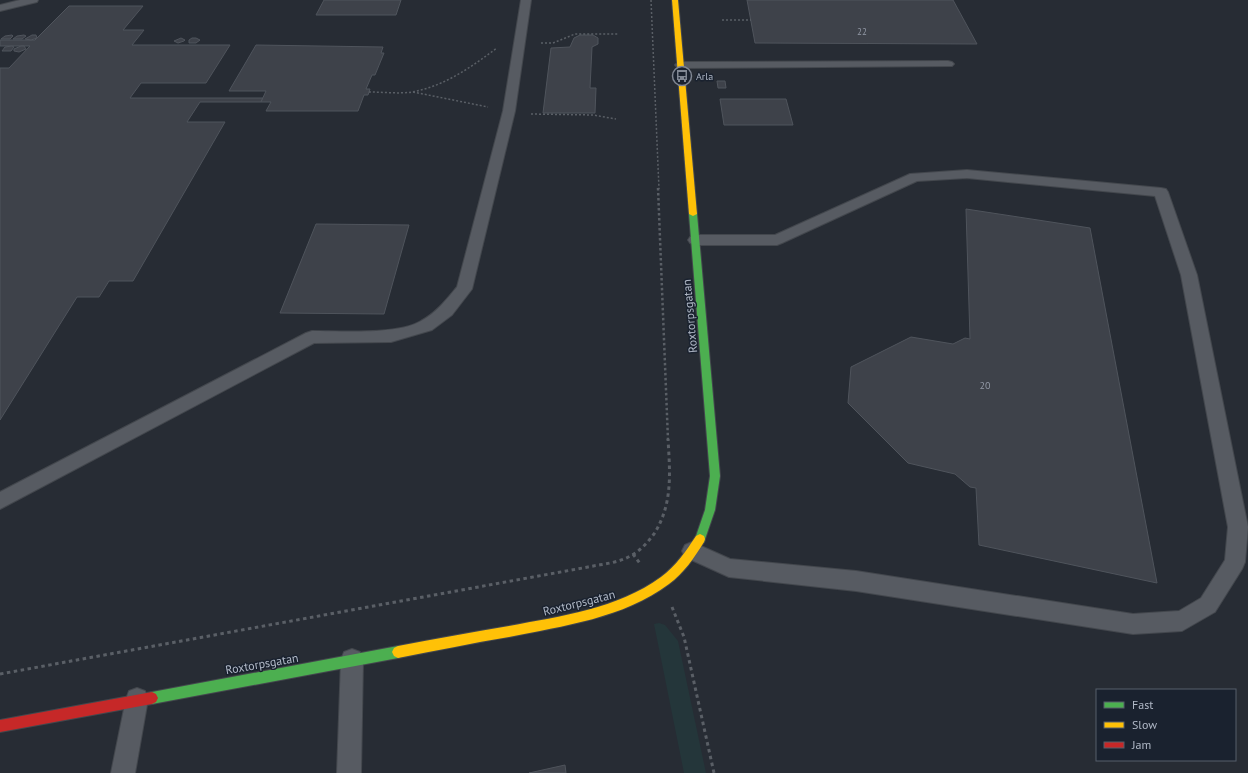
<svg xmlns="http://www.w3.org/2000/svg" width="1248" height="773" viewBox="0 0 1248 773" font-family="'PT Sans',sans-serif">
	<rect width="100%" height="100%" fill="#272c34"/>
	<polygon fill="#24363a" points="659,623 665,625 678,641 706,773 684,773 654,624"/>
	<g fill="#3e424a" stroke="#4f545c">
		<polygon points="324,0 401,0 396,15 316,15"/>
		<polygon points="747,0 953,0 977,44 755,43"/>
		<polygon points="69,6 143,6 123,30 144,30 132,45 230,45 206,83 141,83 130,98 263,98 261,102 200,102 187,122 225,122 133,281 109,281 99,297 77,297 0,420 0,68 9,68 30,46 0,46 0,40 35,40"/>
		<polygon points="12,35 13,36 10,39 1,39 5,36"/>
		<polygon points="24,35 26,36 22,39 13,39 17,36"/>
		<polygon points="32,35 36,35 37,38 31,40 25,39"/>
		<polygon points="580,35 593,35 598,38 598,44 592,47 590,88 596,88 595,113 543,113 551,48 570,47 574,38"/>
		<polygon points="181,38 185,40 184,41 178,43 174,41"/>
		<polygon points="192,38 196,38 200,40 196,43 189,43 189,40"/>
		<polygon points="256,45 383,47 381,53 384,53 375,75 372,75 366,89 370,89 368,95 364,95 358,111 266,111 271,102 261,102 266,91 229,91"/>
		<polygon points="12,46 14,47 11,51 2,51 5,47"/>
		<polygon points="21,46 24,46 26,49 19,52 14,51 14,49"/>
		<polygon points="717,81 725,81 726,88 718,88"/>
		<polygon points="720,99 786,99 793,125 724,125"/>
		<polygon points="966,209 1090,228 1157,583 979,545 976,488 970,487 955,474 908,463 848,403 851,367 911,337 953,344 965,338 970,339"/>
		<polygon points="316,224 409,225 384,314 280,313"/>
		<polygon points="565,765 566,773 529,773"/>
	</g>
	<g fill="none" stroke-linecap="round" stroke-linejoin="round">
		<defs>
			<g id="lane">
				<polygon points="20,0 38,0 37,2 0,11 0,5"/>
				<path d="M521,0H531L515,111L472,289L452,315L432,330L391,342L314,343L0,509V492L306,333L312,331C341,331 397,335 421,321C436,313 446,300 457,287L503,111Z"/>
				<polygon points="948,61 952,62 954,64 952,66 681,68 677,67 675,65 677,63 681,62"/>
				<polygon points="967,170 1161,188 1166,189 1168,192 1197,275 1248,527 1245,562 1242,569 1215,612 1182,631 1133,634 856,591 729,577 685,557 682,551 685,545 692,542 730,559 856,571 1133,614 1179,611 1201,598 1225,560 1228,527 1181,275 1155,196 967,178 917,181 782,243 777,245 695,245 690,243 688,240 690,237 695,235 775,235 910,174"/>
				<polygon points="352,649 360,652 363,660 361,773 337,773 341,660 344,652"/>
				<polygon points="137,688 145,691 148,699 135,773 111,773 126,699 129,691"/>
			</g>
			<g id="fast">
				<polygon points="690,212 696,212 697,214 720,476 715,510 705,539 704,542 700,544 696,542 695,539 705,510 710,476 689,214"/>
				<polygon points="398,646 402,648 404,652 402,656 398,658 152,704 148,702 146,698 148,694 152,692"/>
			</g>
			<g id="slow">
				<polygon points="672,0 678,0 697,214 693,216 689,214"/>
				<path d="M700,534L704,536L705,539L704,542C694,558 684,573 669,584C624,618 563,626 509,637C472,643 435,651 398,658L394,656L392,652L394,648L398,646C435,639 472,632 509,626C561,616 617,609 661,577C676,566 686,551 696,536Z"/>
			</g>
			<polygon id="jam" points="152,692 156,694 158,698 156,702 152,704 0,732 0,720"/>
		</defs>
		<use href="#lane" stroke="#43474d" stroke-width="2"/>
		<use href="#fast" stroke="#43474d" stroke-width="2"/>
		<use href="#slow" stroke="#43474d" stroke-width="2"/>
		<use href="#jam" stroke="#43474d" stroke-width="2"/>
		<g stroke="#5a5f66" stroke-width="1.5" stroke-dasharray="2 2" stroke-linecap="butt">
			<polyline points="651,0 659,189"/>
			<polyline points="722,20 751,20"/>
			<polyline points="541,43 553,43 575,34 618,34"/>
			<path d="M369,92C383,92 399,94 412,92C445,86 471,67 497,48"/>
			<polyline points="413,92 488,107"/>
			<polyline points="531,114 593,115 616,119"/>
		</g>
		<polyline stroke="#5a5f66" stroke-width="2.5" stroke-dasharray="2.5 2.5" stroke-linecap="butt" points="658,188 668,440"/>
		<g stroke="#5a5f66" stroke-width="3" stroke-dasharray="3.5 3.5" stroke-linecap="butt">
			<polyline points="633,554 641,565"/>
			<polyline points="672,607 684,637 714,773"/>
			<path d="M0,674L588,567C603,564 619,563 632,555C641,550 648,542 654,534C673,504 670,473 668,439"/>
		</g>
		<use href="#lane" fill="#575b62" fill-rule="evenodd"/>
		<use href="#fast" fill="#4caf50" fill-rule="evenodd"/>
		<use href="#slow" fill="#ffc107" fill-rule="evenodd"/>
		<use href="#jam" fill="#c62828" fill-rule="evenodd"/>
	</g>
	<defs>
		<symbol id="bus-ring" viewBox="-11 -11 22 22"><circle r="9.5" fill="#1a222f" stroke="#808793" stroke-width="1.5"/><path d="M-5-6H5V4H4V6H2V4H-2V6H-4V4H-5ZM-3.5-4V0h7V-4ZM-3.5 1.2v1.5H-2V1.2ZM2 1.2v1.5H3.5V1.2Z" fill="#808793"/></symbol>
	</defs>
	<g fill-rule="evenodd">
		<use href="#bus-ring" x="671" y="65" width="22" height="22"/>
	</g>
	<g text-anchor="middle" stroke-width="3" stroke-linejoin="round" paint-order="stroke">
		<g font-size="9" fill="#949aa7">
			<text x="862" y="35">22</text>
		</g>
		<g font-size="10" fill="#b0b8c6" stroke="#1a222f" text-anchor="start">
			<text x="696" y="80">Arla</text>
		</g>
		<g font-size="10" fill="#949aa7">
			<text x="985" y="389">20</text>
		</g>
		<g font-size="12" fill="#b0b8c6" stroke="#1a222f">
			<text transform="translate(690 316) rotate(-95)" y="4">Roxtorpsgatan</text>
			<text transform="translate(579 603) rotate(-14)" y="4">Roxtorpsgatan</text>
			<text transform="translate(262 664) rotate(-10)" y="4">Roxtorpsgatan</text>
		</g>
	</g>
	<rect x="1096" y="689" width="140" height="72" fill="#1a222f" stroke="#565e6b"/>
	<rect x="1104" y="702" width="20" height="6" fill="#4caf50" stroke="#565e6b"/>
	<text x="1132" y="709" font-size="12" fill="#b0b8c6">Fast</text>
	<rect x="1104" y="722" width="20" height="6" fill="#ffc107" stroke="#565e6b"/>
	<text x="1132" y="729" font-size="12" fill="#b0b8c6">Slow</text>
	<rect x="1104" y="742" width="20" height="6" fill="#c62828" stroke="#565e6b"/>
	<text x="1132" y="749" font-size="12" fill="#b0b8c6">Jam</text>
</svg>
